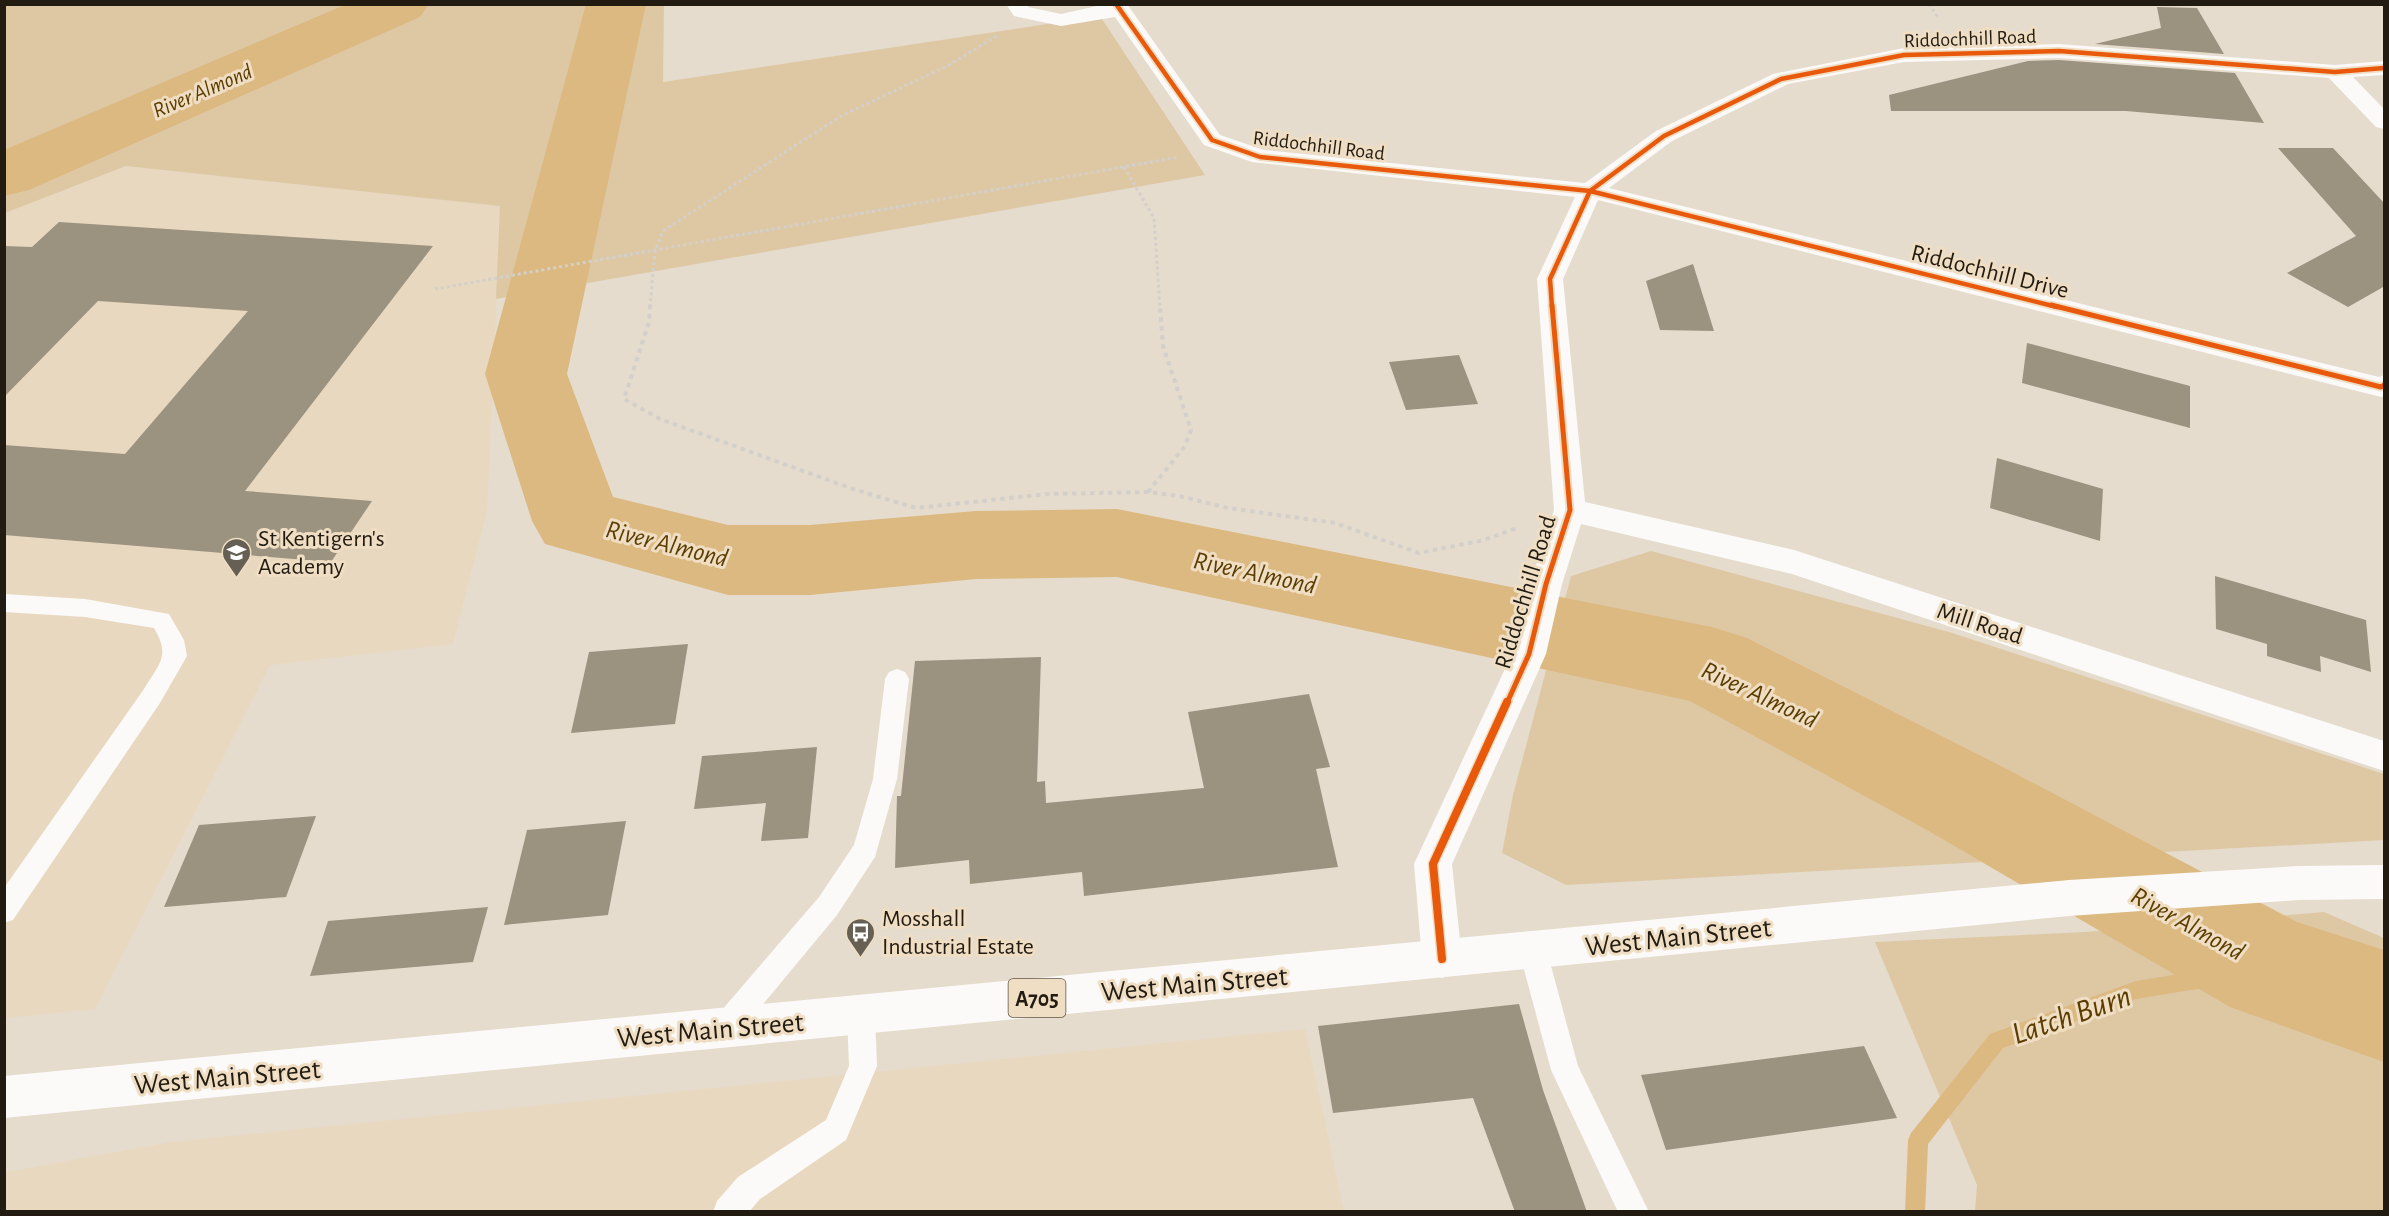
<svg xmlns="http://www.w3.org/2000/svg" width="2389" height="1216" viewBox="0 0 2389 1216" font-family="'Alegreya Sans',sans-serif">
	<rect width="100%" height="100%" fill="#e5dccd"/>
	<g fill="#e8d8bf">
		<polygon points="126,166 501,206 487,510 453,644 270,665 95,1009 5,1018 5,213"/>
		<polygon points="1305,1029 1344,1211 5,1212 5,1172 172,1142"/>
	</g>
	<g fill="#dec8a4">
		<polygon points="5,4 664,5 663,82 1100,16 1205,175 496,299 500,206 126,166 5,213"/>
		<polygon points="1651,551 1949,632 2384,774 2384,840 1566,885 1502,853 1513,795 1571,576"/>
		<polygon points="2324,912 2384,938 2384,1211 1975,1211 1977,1185 1875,942 2085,932"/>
	</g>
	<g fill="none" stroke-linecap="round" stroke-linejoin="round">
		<polygon fill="#dbb981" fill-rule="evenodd" points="2271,959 2277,962 2280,968 2277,974 2271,977 2136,999 2003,1048 1928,1144 1925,1212 1905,1212 1908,1140 1911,1133 1990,1034 2136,981"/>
		<g fill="#dbb981" fill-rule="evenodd">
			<polygon points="347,4 429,4 420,17 29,190 4,196 4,150"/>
			<polygon points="586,4 646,4 567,374 613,497 728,525 810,525 976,511 1117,509 1712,627 1747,638 2001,766 2297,922 2384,950 2384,1062 2230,1007 1927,830 1690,701 1117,577 976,579 810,595 728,595 545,544 532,521 485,374"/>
		</g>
	</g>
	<g fill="#9c9280">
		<polygon points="2157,7 2197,8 2224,54 2095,44 2161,28"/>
		<polygon points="2059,60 2235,73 2264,123 2126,111 1891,111 1889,95 2028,61"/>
		<polygon points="2278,148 2333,148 2385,204 2385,286 2348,307 2287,273 2356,236"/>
		<polygon points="59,222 433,246 245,491 372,501 331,562 4,535 4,445 125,454 248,311 98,301 4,397 4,246 32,247"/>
		<polygon points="1693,264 1714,331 1660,330 1646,281"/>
		<polygon points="2027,343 2190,386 2190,428 2022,383"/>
		<polygon points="1459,355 1478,404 1406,410 1389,362"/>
		<polygon points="1997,458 2103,489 2100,541 1990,508"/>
		<polygon points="2215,576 2366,620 2371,672 2320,656 2321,672 2267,656 2267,644 2216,629"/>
		<polygon points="688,644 675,724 571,733 589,652"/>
		<polygon points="1041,657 1037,782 1045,781 1046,803 1204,788 1188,712 1309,694 1330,767 1316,769 1338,867 1084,896 1082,872 970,884 969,860 895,868 897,796 901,796 915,661"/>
		<polygon points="817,747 808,838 761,841 766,803 694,809 702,756"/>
		<polygon points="316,816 286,897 164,907 199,825"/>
		<polygon points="626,821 608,915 504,925 527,830"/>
		<polygon points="488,907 473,962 310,976 328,921"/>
		<polygon points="1519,1004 1543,1090 1587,1212 1515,1212 1473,1098 1333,1113 1318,1026"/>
		<polygon points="1864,1046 1897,1118 1666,1150 1641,1075"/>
	</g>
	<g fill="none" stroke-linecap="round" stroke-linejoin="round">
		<g stroke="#d3d0cb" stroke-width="3" stroke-dasharray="3 3" stroke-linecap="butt">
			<polyline points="1929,4 1939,19"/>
			<polyline points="1124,167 1154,218 1160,307"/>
			<polyline points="435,289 1179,157"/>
			<polyline points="650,307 655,251 663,231 841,116 947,66 997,36"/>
		</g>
		<g stroke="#d3d0cb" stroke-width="4" stroke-dasharray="4.5 4.5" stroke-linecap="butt">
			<polyline points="650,305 649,322 624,399 660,419 853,489 916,508 1047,494 1147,492 1179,496 1228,508 1335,523 1419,553 1484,540 1517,528"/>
			<polyline points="1148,492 1185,446 1191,430 1163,346 1160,305"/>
		</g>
		<g fill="#fbfaf8" fill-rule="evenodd">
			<path d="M4,594L85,599L169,614L184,640L187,656L160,703L13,920L4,923V888L144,689C159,663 171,657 154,628L85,617L4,612Z"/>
			<polygon points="897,669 905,672 909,679 897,779 875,857 837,915 735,1038 725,1042 715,1038 711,1028 715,1018 819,897 854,845 873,779 885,679 889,672"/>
			<polygon points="1533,938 1543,942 1547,951 1578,1066 1649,1212 1618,1212 1551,1070 1519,951 1523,942"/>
			<polygon points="861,1001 871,1005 875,1015 877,1066 846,1140 760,1199 749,1212 713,1212 717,1201 738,1177 826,1120 849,1066 847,1015 851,1005"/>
		</g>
		<polygon fill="#fbfaf8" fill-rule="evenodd" points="1006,4 1027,4 1028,7 1061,14 1106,4 1127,4 1220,135 1264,150 1585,183 1656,131 1773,74 1904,48 2059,44 2335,65 2384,61 2384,75 2353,77 2384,109 2384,129 2376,127 2329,78 2059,58 1904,62 1788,84 1672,141 1609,188 2379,377 2384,375 2384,396 2381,397 1598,200 1563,279 1585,502 1794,550 2384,741 2384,771 1792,574 1581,524 1562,584 1546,654 1452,864 1462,959 1456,972 1442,978 1428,972 1422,959 1414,864 1512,654 1530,584 1554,510 1537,279 1575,197 1252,162 1204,145 1115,17 1061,26 1014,16"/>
		<polygon fill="#fbfaf8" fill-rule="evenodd" points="2384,865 2384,899 2299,900 2069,916 4,1118 4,1076 2069,880 2299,866"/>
		<defs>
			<g id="cycleway-far2">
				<polyline points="1116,4 1212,140 1260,157 1590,191 1664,136 1781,79 1904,55 2059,51 2335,72 2384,68"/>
				<polyline points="1552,307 1550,279 1590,191 2057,307"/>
			</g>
			<g id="cycleway-far1">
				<polyline points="2051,305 2381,387 2384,385"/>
				<polyline points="1507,703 1529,654 1546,584 1570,510 1552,305"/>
			</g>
			<polyline id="cycleway" points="1442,959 1433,864 1507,702"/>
		</defs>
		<use href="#cycleway-far2" stroke="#efdec3" stroke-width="8"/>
		<use href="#cycleway-far1" stroke="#efdec3" stroke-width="9"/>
		<use href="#cycleway" stroke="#efdec3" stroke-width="11"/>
		<use href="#cycleway-far2" stroke="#e8590c" stroke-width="4.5"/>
		<use href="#cycleway-far1" stroke="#e8590c" stroke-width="5"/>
		<use href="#cycleway" stroke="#e8590c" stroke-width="8"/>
	</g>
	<defs>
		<symbol id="school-pin" viewBox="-11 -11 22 30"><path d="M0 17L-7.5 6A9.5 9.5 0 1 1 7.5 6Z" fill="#665f53" stroke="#efdec3"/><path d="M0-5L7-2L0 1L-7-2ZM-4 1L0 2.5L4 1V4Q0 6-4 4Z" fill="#fff"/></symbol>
		<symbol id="bus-pin" viewBox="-11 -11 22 30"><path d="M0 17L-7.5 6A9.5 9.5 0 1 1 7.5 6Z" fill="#665f53" stroke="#efdec3"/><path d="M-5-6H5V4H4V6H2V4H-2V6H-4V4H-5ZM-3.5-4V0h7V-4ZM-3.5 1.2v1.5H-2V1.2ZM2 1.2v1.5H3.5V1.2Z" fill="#fff"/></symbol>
	</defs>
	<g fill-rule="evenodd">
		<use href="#school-pin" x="220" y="536" width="33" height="45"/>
		<use href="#bus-pin" x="844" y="916" width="33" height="45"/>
	</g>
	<g text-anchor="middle" stroke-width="6" stroke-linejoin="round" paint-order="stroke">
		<g font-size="20" fill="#211b11" stroke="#efdec3">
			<text transform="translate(1970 38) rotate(-2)" y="7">Riddochhill Road</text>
			<text transform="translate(1319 145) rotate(7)" y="7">Riddochhill Road</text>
		</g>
		<g font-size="22" font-style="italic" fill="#5b3d00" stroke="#efdec3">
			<text transform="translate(202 90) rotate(-23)" y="8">River Almond</text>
		</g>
		<rect fill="#efdec3" stroke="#5f5646" stroke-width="1.5" x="1008.5" y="979" width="57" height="38" rx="4.5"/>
		<g font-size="22" font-weight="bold" fill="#211b11">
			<text x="1037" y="1006">A705</text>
		</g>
		<g font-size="24" fill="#211b11" stroke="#efdec3">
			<text transform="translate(1990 271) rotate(14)" y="8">Riddochhill Drive</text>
			<text transform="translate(1525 592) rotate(-73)" y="8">Riddochhill Road</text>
			<text transform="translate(1980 623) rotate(18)" y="8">Mill Road</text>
		</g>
		<g font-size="24" fill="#211b11" stroke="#efdec3" text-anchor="start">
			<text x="258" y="546">St Kentigern's<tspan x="258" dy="28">Academy</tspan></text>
			<text x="882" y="926">Mosshall<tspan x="882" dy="28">Industrial Estate</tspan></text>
		</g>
		<g font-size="26" font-style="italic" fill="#5b3d00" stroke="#efdec3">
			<text transform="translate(667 543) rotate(14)" y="9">River Almond</text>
			<text transform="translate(1255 572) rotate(12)" y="9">River Almond</text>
			<text transform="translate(1760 694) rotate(25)" y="9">River Almond</text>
			<text transform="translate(2188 923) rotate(29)" y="9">River Almond</text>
		</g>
		<g font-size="28" fill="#211b11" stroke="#efdec3">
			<text transform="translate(1678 936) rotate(-6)" y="10">West Main Street</text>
			<text transform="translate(1194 983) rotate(-5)" y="10">West Main Street</text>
			<text transform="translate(710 1029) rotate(-5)" y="10">West Main Street</text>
			<text transform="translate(227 1076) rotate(-5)" y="10">West Main Street</text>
		</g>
		<g font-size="32" font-style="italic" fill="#5b3d00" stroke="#efdec3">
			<text transform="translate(2071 1014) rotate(-19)" y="11">Latch Burn</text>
		</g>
	</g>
	<rect width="2389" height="1216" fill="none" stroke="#211b11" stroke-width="12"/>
</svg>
